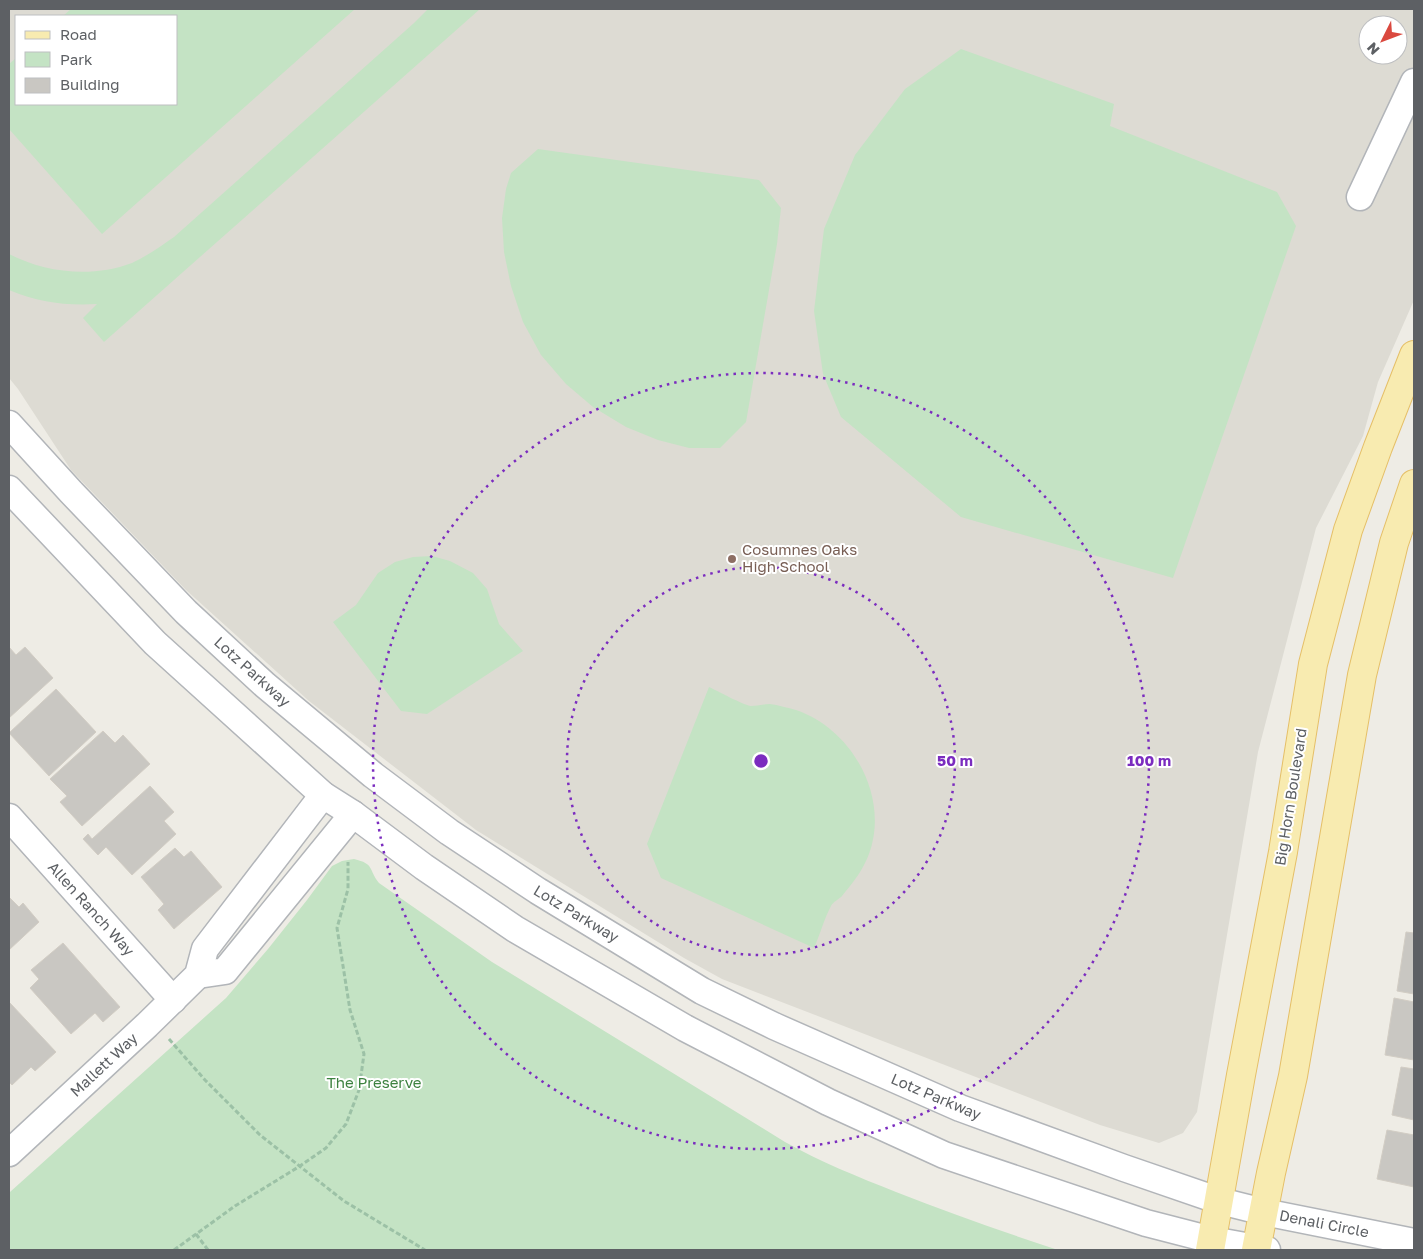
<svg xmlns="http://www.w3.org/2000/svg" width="1423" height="1259" viewBox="0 0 1423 1259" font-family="'Golos Text',sans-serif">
	<rect width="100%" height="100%" fill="#eeece5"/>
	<path fill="#dddbd3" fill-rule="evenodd" d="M9,9H1414V300L1378,382L1363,436L1316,528L1258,752L1197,1112L1183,1133L1159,1143L1100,1125L722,979L684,958L476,830L309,701L186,590L71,470L18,389L9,378ZM16,16H176V104H16ZM1368,25H1398V55H1368Z"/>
	<g fill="#c4e3c4">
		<polygon points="71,9 355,9 102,234 9,129 9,64 16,58 16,104 176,104 176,16 63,16"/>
		<path d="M428,9H480L104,342L83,318L97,304C66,306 37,302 9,290V254C46,273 92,278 132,263C147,256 161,246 174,237L414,23Z"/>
		<polygon points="961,49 1114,104 1110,126 1277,192 1296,226 1173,578 961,517 841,417 823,374 814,311 824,229 855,155 905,89"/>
		<polygon points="538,149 759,180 781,208 777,244 746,422 720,448 689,448 658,440 626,427 593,407 566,384 541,355 523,322 511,286 504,252 502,218 506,189 511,173"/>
		<polygon points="432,556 450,561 473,573 487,589 499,624 523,651 427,714 401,711 333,622 356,605 378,573 395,562 413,557"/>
		<path d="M709,687C718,691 743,705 751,706C757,706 764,704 770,704C778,705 788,708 796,710C855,730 893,803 866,861C860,874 851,885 842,896C839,899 833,902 831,906C824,919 820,935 814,948L661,878L647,844Z"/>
		<path d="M354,859C375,864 368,869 379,883L492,962L785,1142C821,1162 858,1177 896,1192C950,1213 1003,1232 1058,1250H9V1194L10,1192L226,998L268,949L307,900L332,866L342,861Z"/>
	</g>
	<g fill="#c9c7c2" stroke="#d2cdc4">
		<polygon points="9,647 16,655 25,647 53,678 9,718"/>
		<polygon points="56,689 96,732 49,776 9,733"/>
		<polygon points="103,731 115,743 123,735 150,764 82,826 60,802 67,796 50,779"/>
		<polygon points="150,786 174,812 164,821 176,834 132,875 106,847 98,855 83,839 88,834 92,839"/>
		<polygon points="175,848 184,857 191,851 222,887 174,929 158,910 164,904 141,877"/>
		<polygon points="9,897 19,907 23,903 39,922 9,950"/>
		<polygon points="1406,932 1414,933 1414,994 1397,991"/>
		<polygon points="63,943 120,1007 103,1022 95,1013 71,1034 30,988 39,979 31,970"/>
		<polygon points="1394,998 1414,1002 1414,1060 1385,1055"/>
		<polygon points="10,1003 56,1052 35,1071 31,1067 12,1085 9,1082 9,1004"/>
		<polygon points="1401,1067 1414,1069 1414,1120 1392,1115"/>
		<polygon points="1387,1130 1414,1135 1414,1187 1377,1179"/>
	</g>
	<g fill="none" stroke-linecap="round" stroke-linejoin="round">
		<defs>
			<g id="minor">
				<polyline points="1360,197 1414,82"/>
				<polyline points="9,424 71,492 186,612 265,685 373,775 449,832 538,891 702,991 774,1026 960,1108 1124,1168 1220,1201 1264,1212 1414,1242"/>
				<polyline points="9,489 155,643 323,795 353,814 424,867 515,929 685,1028 828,1102 944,1155 1146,1223 1212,1240 1267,1250"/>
				<polyline points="9,817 173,1000"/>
				<polyline points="198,975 225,971 353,814"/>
				<polyline points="9,1153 147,1025 198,975 205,949 323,795"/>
			</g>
			<g id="major">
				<polyline points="1210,1250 1241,1075 1283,852 1313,664 1348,530 1378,447 1414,355"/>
				<polyline points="1256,1250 1271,1173 1293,1076 1362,675 1394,543 1414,484"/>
			</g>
		</defs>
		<use href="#minor" stroke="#b2b5b9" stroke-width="29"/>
		<use href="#major" stroke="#e5bf67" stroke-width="30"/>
		<g stroke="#9cc1a6" stroke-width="3" stroke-dasharray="5 2.5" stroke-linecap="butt">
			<polyline points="169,1039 205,1080 260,1135 344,1201 425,1250"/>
			<polyline points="196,1234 208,1250"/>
			<polyline points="174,1250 235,1206 300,1166 326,1148 346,1124 359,1090 364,1054 350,1010 337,928 348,889 348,862"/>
		</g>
		<use href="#minor" stroke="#fff" stroke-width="26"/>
		<use href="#major" stroke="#f8ebb0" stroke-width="28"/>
	</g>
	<g fill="none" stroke="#7b2cbf" stroke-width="2.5" stroke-dasharray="2.5 5">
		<circle cx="761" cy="761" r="194"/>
		<circle cx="761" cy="761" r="388"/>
	</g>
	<circle fill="#8d6e63" stroke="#fff" stroke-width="2" cx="732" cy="559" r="5"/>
	<g text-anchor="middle" stroke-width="4" stroke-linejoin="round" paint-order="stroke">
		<g font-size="15" fill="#785e54" stroke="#fff" text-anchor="start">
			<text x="742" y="555">Cosumnes Oaks<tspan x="742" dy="17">High School</tspan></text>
		</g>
		<g font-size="15" fill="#5d6064" stroke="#fff">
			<text transform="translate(252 672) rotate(42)" y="5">Lotz Parkway</text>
			<text transform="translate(1291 797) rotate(-81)" y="5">Big Horn Boulevard</text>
			<text transform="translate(91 909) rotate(48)" y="5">Allen Ranch Way</text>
			<text transform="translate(576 914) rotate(31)" y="5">Lotz Parkway</text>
			<text transform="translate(104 1065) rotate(-43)" y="5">Mallett Way</text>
			<text transform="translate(936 1097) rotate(23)" y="5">Lotz Parkway</text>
			<text transform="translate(1324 1224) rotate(11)" y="5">Denali Circle</text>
		</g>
		<g font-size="15" fill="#3d8240" stroke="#fff">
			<text x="374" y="1088">The Preserve</text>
		</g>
	</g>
	<circle cx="761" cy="761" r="8" fill="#7b2cbf" stroke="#fff" stroke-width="2.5"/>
	<g font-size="15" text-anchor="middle" font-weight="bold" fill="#7b2cbf" stroke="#fff" stroke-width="4" stroke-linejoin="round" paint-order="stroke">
		<text x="955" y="766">50 m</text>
		<text x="1149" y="766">100 m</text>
	</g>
	<rect width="1423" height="1259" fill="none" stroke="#5d6064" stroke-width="20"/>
	<rect x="15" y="15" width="162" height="90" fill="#ffffff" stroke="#bebfc1"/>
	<rect x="25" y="31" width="25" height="8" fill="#f8ebb0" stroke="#bebfc1"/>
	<text x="60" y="40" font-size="15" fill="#5d6064">Road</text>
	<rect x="25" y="52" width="25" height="15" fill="#c4e3c4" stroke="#bebfc1"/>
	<text x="60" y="65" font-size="15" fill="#5d6064">Park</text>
	<rect x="25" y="78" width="25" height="15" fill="#c9c7c2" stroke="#bebfc1"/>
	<text x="60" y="90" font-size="15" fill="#5d6064">Building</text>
	<g transform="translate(1383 40) rotate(228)"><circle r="24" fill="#ffffff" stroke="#bebfc1"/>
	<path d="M0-4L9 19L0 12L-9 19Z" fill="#da493f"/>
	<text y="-8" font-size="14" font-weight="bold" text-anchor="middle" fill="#5d6064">N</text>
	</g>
</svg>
